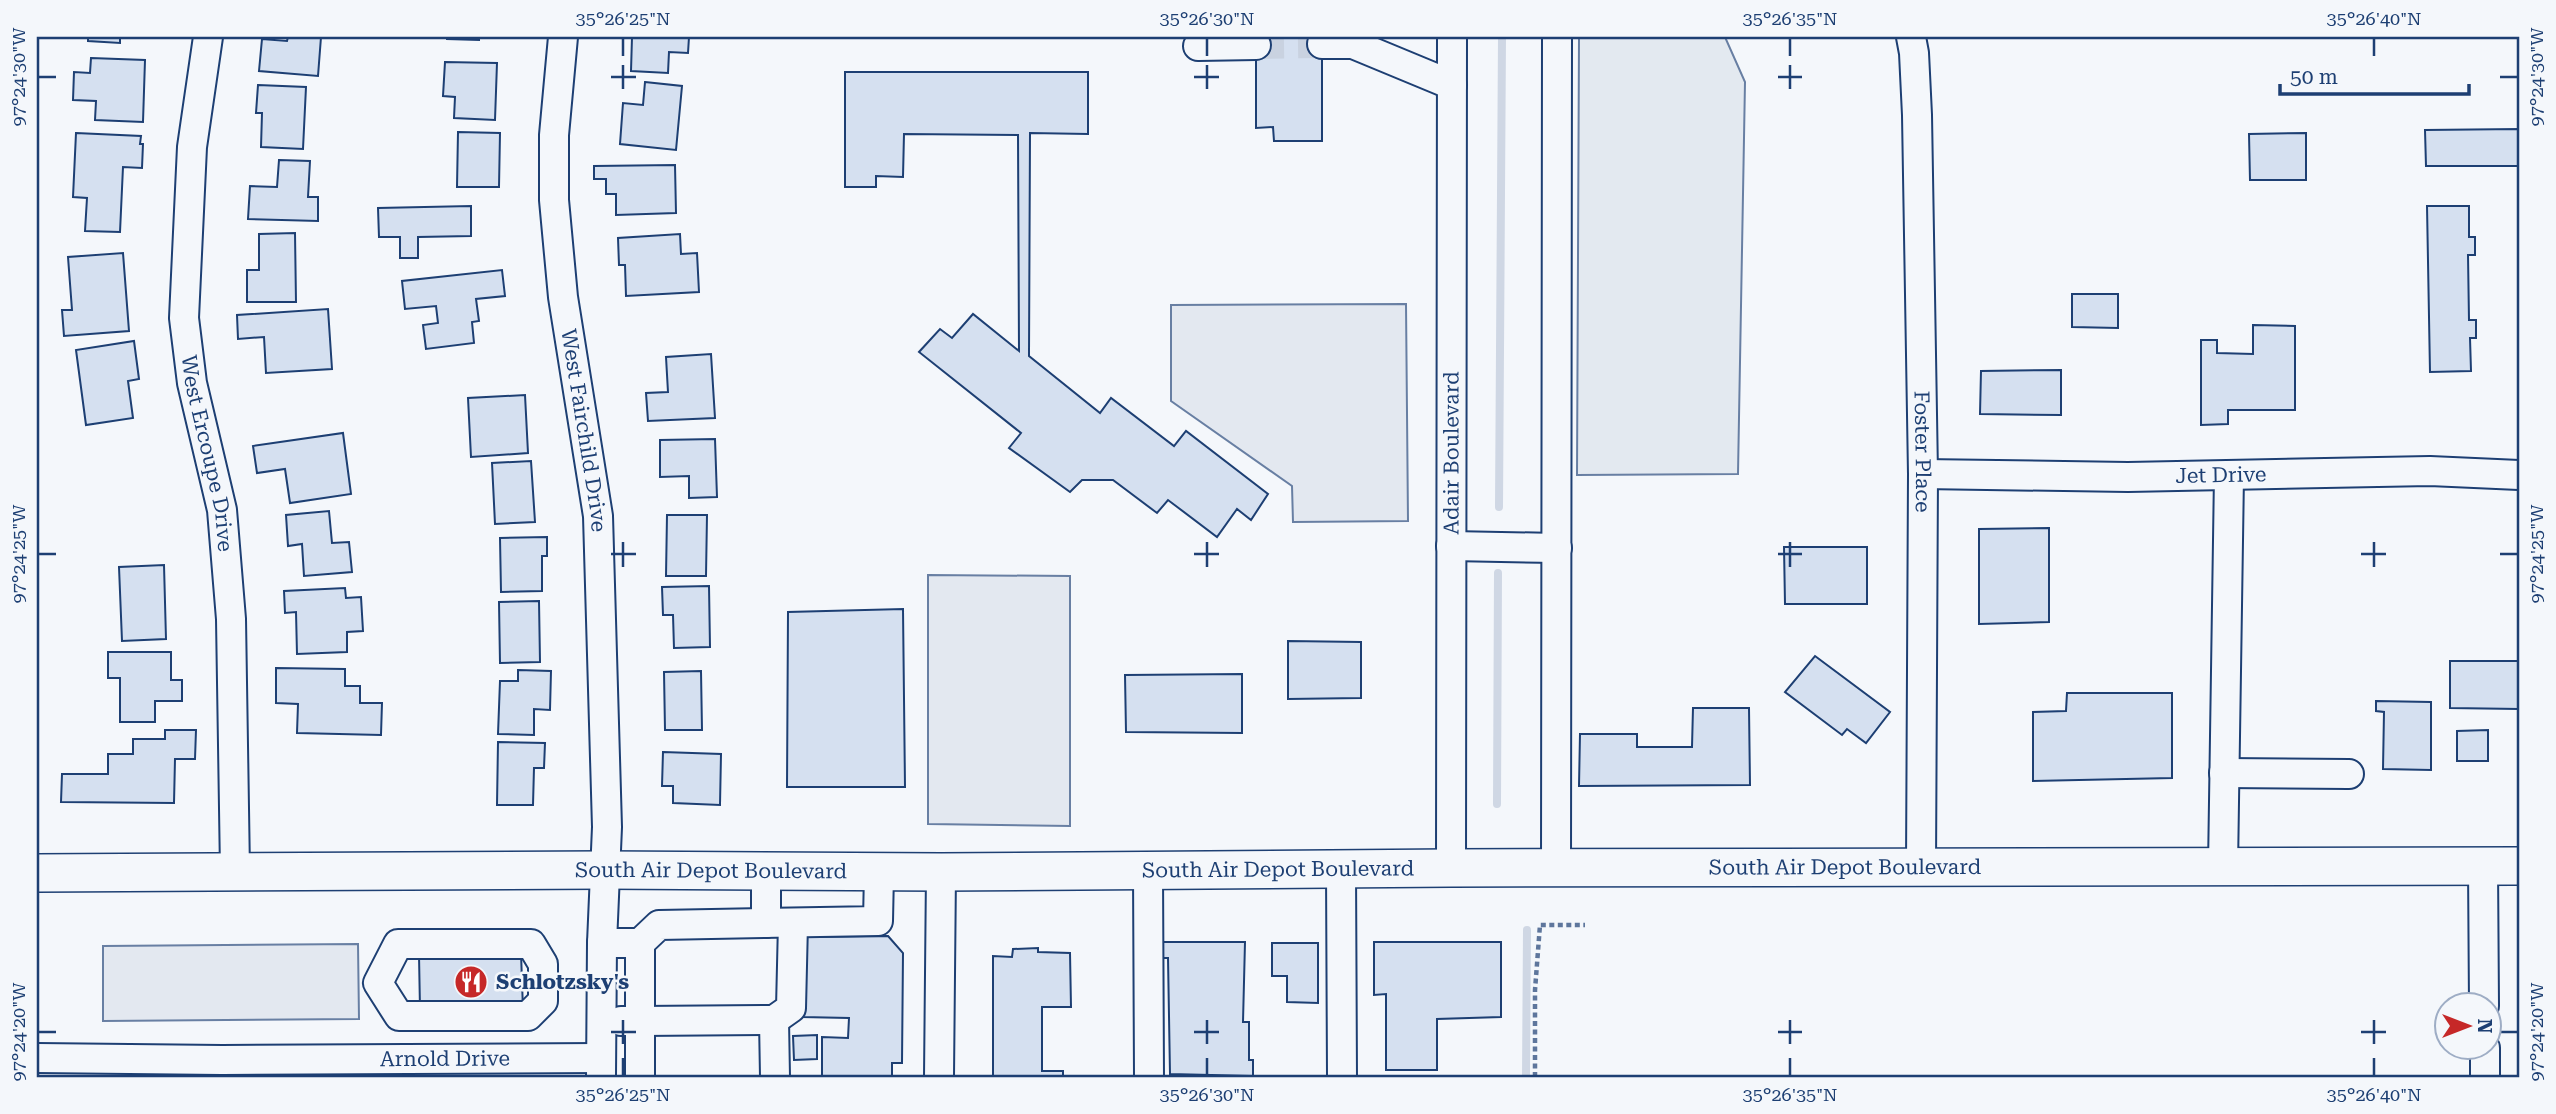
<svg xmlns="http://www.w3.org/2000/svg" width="2556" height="1114" viewBox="0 0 2556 1114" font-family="'Roboto Serif',serif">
	<rect width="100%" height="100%" fill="#f4f7fb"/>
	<polygon fill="#e3e9f0" stroke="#687fa3" stroke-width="2" points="1579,37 1725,37 1745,82 1738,474 1577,475"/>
	<g fill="#e3e8f0" stroke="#687fa3" stroke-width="2">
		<polygon points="1406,304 1408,521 1293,522 1292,486 1171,401 1171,305"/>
		<polygon points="928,575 1070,576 1070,826 928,824"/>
		<polygon points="358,944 359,1019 103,1021 103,946"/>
	</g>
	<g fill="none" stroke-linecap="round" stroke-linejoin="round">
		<g stroke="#cfd7e4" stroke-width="8">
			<polyline points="1499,507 1502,37"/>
			<polyline points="1497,804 1498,573"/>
			<polyline points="1526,1077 1527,930"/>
		</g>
	</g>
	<g fill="#d5e0f0" stroke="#1d3f73" stroke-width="2">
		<polygon points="88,37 120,37 120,43 88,41"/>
		<polygon points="288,37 321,37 318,76 259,71 262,39 287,41"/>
		<polygon points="447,37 479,37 479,40 447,39"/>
		<polygon points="632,37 689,37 688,53 669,52 668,73 631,71"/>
		<polygon points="1256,37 1322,37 1322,141 1274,141 1273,127 1256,128"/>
		<polygon points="91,58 145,60 143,122 95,120 96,101 73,100 74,72 90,73"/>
		<polygon points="445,62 497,63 495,120 454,118 455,97 443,96"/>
		<polygon points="845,72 1088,72 1088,134 1030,133 1029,356 1100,413 1111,398 1174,446 1186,431 1268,494 1251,520 1237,509 1217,537 1168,500 1157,513 1113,480 1082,480 1070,492 1009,448 1021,433 919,352 940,329 952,338 973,314 1019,351 1018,135 904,134 903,177 876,176 876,187 845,187"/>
		<polygon points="645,82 682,86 676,150 620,144 623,103 643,105"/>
		<polygon points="258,85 306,87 303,149 261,147 262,113 256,113"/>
		<polygon points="2519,129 2519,166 2426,166 2425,130"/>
		<polygon points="458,132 500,133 499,187 457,187"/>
		<polygon points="76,133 141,136 140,144 143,144 142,168 123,167 120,232 85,231 87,198 73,197"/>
		<polygon points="2306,133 2306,180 2250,180 2249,134"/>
		<polygon points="279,160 310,161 308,197 318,197 318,221 248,219 250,186 277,187"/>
		<polygon points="675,165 676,213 616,215 616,194 606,194 606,179 594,179 594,166"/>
		<polygon points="471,206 471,236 418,237 418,258 400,258 400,237 379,237 378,208"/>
		<polygon points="2427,206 2469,206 2469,237 2475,237 2475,255 2468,255 2469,320 2476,320 2476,338 2470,338 2471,371 2430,372"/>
		<polygon points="295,233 296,302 247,302 247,270 259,270 259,234"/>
		<polygon points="680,234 681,254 697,253 699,292 626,296 625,265 619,265 618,238"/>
		<polygon points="123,253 129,331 64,336 62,310 72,310 68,257"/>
		<polygon points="502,270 505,296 476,299 479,321 472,322 474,343 426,349 423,325 438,323 436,306 405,309 402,281"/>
		<polygon points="2072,294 2118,294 2118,328 2072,327"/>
		<polygon points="328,309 332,369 266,373 264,337 238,339 237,315"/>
		<polygon points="2253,325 2295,326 2295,410 2228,410 2228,424 2201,425 2201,340 2217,340 2217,353 2253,354"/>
		<polygon points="134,341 139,379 128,381 133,418 86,425 76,350"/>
		<polygon points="711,354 715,418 648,421 646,393 668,392 666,357"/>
		<polygon points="2061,370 2061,415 1980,414 1981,371"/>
		<polygon points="525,395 528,453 471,457 468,398"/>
		<polygon points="343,433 351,494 290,503 285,469 257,473 253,446"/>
		<polygon points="715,439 717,497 689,498 689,476 660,477 660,440"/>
		<polygon points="531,461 535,522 495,524 492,463"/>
		<polygon points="329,511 332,543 349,542 352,572 304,576 302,544 288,546 286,515"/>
		<polygon points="667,515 707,515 706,576 666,576"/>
		<polygon points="2049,528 2049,622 1979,624 1979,529"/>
		<polygon points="547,537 547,556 542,556 542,591 501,592 500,538"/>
		<polygon points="1784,547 1867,547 1867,604 1785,604"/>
		<polygon points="164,565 166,639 122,641 119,567"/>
		<polygon points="709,586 710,647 674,648 673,615 663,615 662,587"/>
		<polygon points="345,588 346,598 361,597 363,631 347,632 347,652 297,654 296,612 285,613 284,591"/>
		<polygon points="539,601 540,662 500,663 499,602"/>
		<polygon points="903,609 905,787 787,787 788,612"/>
		<polygon points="1288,641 1361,642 1361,698 1288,699"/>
		<polygon points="108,652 171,652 171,680 182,680 182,701 155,701 155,722 120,722 120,678 108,678"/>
		<polygon points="1815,656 1890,712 1866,743 1847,729 1842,735 1785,692"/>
		<polygon points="2450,661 2519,661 2519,743 2519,709 2450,708"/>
		<polygon points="276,668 345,669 345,686 360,686 360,703 382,703 381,735 297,733 298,704 276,703"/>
		<polygon points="518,670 551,671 550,710 534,709 534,735 498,734 500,681 518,681"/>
		<polygon points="701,671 702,730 665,730 664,672"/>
		<polygon points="1242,674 1242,733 1126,732 1125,675"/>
		<polygon points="2067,693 2172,693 2172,778 2033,781 2033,712 2066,711"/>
		<polygon points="2376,701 2431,702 2431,770 2383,769 2384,712 2376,711"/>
		<polygon points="1693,708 1749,708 1750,785 1579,786 1580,734 1637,734 1637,747 1692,747"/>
		<polygon points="165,730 196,730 195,759 175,759 174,803 61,802 62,774 108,774 108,754 133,754 133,739 165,739"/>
		<polygon points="2488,730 2488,761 2457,761 2457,731"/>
		<polygon points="498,742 545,743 544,768 534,768 533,805 497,805"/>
		<polygon points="663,752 721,754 720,805 673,803 673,786 662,786"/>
		<polygon points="888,936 903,953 902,1063 892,1063 892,1077 822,1077 822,1037 848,1038 849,1018 802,1017 801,937"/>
		<polygon points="1152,942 1245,942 1243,1022 1249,1022 1249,1060 1253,1060 1253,1076 1170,1074 1168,958 1152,958"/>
		<polygon points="1374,942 1501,942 1501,1017 1437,1019 1437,1070 1386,1070 1386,994 1374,995"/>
		<polygon points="1272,943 1318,943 1318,1003 1287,1002 1287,976 1272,976"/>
		<polygon points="1038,948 1038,952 1070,953 1071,1007 1042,1007 1042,1071 1063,1071 1063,1077 993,1077 993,956 1012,957 1013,949"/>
		<polygon points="521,953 523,1010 420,1009 419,955"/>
		<polygon points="817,1035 817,1059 794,1060 793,1036"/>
	</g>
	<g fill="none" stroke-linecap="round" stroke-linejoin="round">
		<polyline stroke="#c9d2e0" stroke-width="28" stroke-dasharray="28 14" stroke-linecap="butt" points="1256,45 1322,44"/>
		<defs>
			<g id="minor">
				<path id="s1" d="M208,37L192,147L184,318L192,383L222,510L231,619L235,871"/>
				<path id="s2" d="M563,37L554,135V200L563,297L598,516L607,827L602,943L601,1077"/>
				<path id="s3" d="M1911,37L1914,53L1917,115L1923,474L1921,868"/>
				<polyline points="1322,44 1353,44 1452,85"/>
				<polyline points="1198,46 1256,45"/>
				<path id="s4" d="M1923,474L2128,477L2430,471L2519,475"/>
				<polyline points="1451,546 1557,548"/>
				<polyline points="2224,773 2349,774"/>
				<polyline points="2483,866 2484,1006"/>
				<polyline points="2223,867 2229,475"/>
				<path id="s5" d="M1451,868L1452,37"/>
				<polyline points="1556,868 1557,37"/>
				<polyline points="1341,869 1342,1077"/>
				<polyline points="1148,871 1149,1077"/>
				<polyline points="766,923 766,871"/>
				<polyline points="602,943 640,943 659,925 878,921 879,872"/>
				<polyline points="640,943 640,1021 774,1020 791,1008 793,923"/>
				<polygon points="398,944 531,944 543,964 543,1001 528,1016 399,1016 378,983"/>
				<polyline points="774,1020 775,1077"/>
				<polyline points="621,1021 640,1021 640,1077"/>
				<polyline points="2485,1048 2485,1077"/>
				<path id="s6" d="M37,1058L222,1060L601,1058"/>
				<polyline points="939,1077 941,872"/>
			</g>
			<g id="major">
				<path id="s7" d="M37,873L604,870L941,872L1451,868L2519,866"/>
			</g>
		</defs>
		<use href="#minor" stroke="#1d3f73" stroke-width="32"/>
		<use href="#major" stroke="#1d3f73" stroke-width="40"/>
		<polyline stroke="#5e769c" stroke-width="4.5" stroke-dasharray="5 3.5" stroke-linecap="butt" points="1535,1077 1535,990 1540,925 1585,925"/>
		<use href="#minor" stroke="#f4f7fb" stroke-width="28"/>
		<use href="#major" stroke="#f4f7fb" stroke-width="37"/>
	</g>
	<path fill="none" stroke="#1d3f73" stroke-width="2.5" d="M623,38V56M1207,38V56M1790,38V56M2374,38V56M623,65V89M1207,65V89M1790,65V89M38,77H56M611,77H636M1194,77H1219M1778,77H1802M2500,77H2518M623,542V567M1207,542V567M1790,542V567M2374,542V567M38,554H56M611,554H636M1194,554H1219M1778,554H1802M2361,554H2386M2500,554H2518M623,1020V1044M1207,1020V1044M1790,1020V1044M2374,1020V1044M38,1032H56M611,1032H636M1194,1032H1219M1778,1032H1802M2361,1032H2386M2500,1032H2518M623,1058V1076M1207,1058V1076M1790,1058V1076M2374,1058V1076"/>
	<defs>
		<symbol id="restaurant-disc" viewBox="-11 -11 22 22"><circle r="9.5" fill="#c62828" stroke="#f4f7fb"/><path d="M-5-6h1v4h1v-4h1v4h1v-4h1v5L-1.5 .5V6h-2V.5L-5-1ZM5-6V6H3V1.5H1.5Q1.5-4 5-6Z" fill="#fff"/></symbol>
	</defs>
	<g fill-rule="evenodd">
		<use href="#restaurant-disc" x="452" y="963" width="38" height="38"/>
	</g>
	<g text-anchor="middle" stroke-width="5" stroke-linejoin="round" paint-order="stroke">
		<g font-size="21" fill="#1d3f73" stroke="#f4f7fb">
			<text dy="7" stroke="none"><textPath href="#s2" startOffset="396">West Fairchild Drive</textPath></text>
			<text dy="7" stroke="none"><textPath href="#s3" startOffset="415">Foster Place</textPath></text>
			<text dy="7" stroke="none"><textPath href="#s1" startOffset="420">West Ercoupe Drive</textPath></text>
			<text dy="7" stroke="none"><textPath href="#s5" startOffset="415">Adair Boulevard</textPath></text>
			<text dy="7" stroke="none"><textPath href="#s4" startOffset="298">Jet Drive</textPath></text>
			<text dy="7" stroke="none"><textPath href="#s7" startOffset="1808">South Air Depot Boulevard</textPath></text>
			<text dy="7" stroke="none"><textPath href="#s7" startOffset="1241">South Air Depot Boulevard</textPath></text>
			<text dy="7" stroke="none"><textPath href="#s7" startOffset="674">South Air Depot Boulevard</textPath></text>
			<text dy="7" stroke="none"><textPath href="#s6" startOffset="408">Arnold Drive</textPath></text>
		</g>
		<g font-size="21" font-weight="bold" fill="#1d3f73" stroke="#f4f7fb" text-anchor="start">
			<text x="496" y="989">Schlotzsky's</text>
		</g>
	</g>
	<rect width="2556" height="1114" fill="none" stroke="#f4f7fb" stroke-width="77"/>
	<g transform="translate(2468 1026) rotate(90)"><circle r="33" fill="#f4f7fb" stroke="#9eadc5" stroke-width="2"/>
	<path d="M0-5L12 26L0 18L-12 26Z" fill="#c62828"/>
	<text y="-10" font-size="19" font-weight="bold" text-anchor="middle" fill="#1d3f73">N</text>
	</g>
	<path d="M2280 84v10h189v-10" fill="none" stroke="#1d3f73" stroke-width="3.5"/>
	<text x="2290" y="84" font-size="21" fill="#1d3f73" stroke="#f4f7fb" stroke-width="5" paint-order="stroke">50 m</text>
	<rect x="38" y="38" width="2480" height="1038" fill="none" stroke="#1d3f73" stroke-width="2.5"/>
	<g font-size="18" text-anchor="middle" fill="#1d3f73">
		<text x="623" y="25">35°26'25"N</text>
		<text x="1207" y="25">35°26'30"N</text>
		<text x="1790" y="25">35°26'35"N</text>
		<text x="2374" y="25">35°26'40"N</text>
		<text transform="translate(2537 77) rotate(-90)" y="6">97°24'30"W</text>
		<text transform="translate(19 77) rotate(-90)" y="6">97°24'30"W</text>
		<text transform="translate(2537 554) rotate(-90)" y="6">97°24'25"W</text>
		<text transform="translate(19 554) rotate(-90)" y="6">97°24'25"W</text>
		<text transform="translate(2537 1032) rotate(-90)" y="6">97°24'20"W</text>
		<text transform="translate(19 1032) rotate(-90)" y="6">97°24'20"W</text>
		<text x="623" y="1101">35°26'25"N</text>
		<text x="1207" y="1101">35°26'30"N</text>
		<text x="1790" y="1101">35°26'35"N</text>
		<text x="2374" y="1101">35°26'40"N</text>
	</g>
</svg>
